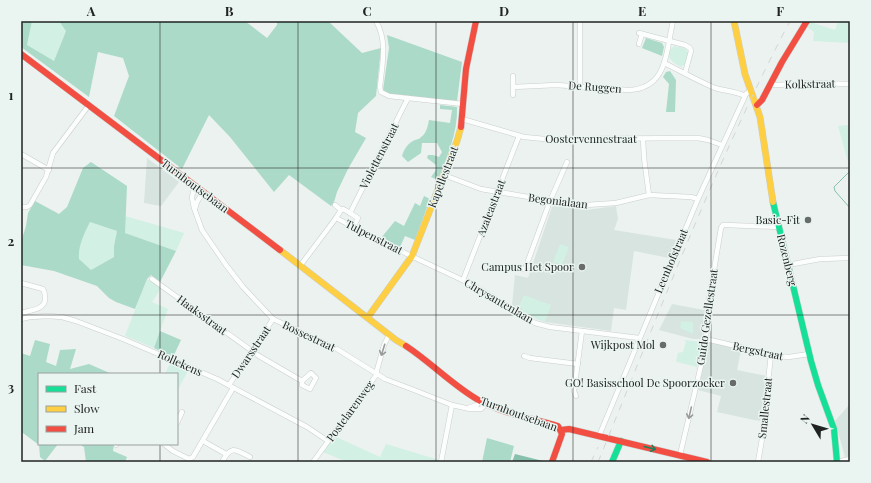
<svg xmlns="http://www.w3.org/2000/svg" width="871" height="483" viewBox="0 0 871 483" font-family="'Playfair Display',serif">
	<rect width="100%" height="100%" fill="#ecf2ef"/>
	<g fill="#d7e4df">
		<polygon points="147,158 179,182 161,206 144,203"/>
		<polygon points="555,206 586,210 616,206 618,219 614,230 676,240 669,258 634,251 626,310 614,308 611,331 545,322 537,319 512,305 515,275 528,278 552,207"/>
		<polygon points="672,304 704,310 702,339 693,339 659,330"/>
		<polygon points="709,342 711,342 741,350 737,370 767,376 762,421 754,420 717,412 721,396 698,390"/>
		<polygon points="850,404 850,456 845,457 835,421"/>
	</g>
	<g fill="#d2f0e4">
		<polygon points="32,21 59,21 66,30 54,62 27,45"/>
		<polygon points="838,21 850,21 850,43 813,41 814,32 807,27 810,22 835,30"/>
		<path d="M674,46L685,48L688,52L685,64L681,67C672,62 663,56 674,46Z"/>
		<polygon points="848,125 850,132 850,161 848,162 838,126"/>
		<polygon points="125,216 184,233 176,251 125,233"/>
		<path d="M90,222L117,231L114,246V257L91,270L79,259C78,246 84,234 90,222Z"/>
		<polygon points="560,244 569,247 562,265 553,262"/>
		<polygon points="147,279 161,288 152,302 168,309 154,348 125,336"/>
		<polygon points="524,295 551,305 545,322 537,319 522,311 522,308 519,306"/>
		<polygon points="681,321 693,322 693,334 680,328"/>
		<polygon points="684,340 702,342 697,367 677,362 676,361 678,353 683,352 686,342"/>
		<polygon points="171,361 189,369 177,391 177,374 165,374"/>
		<polygon points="334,436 380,457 386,444 439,460 439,462 347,462 323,452"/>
	</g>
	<g fill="#abdac9" fill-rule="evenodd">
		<polygon points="24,21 32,21 27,45 54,61 66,31 59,21 245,21 267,38 277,25 277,21 328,21 362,53 381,48 376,96 358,113 355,132 366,138 348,169 337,192 334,202 331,206 289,175 274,192 230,137 209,115 182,169 114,116 129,76 123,58 98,52 89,97 21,47 21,26"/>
		<polygon points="387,35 462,62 457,101 390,95 383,90 389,48"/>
		<polygon points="646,38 662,43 664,47 662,56 642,48"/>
		<polygon points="670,71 676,80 675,112 666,112 669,84 663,77 666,72"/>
		<path d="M440,105L457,107C458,133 447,156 438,180L431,177L436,170V165L427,158L428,155H433L439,157L442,152L437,143H422L421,153L408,162L402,156C404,149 408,143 415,140C417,139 420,139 421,137C426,134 428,126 429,120L450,123L452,110L440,109Z"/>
		<path d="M91,162L127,186L125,233L176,251L160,282L151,275L147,279L135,309L116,302L109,298L97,286L54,271L21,265V242L26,226L28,213L35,201L59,214L67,207L83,168ZM90,222L117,231L114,246V257L91,270L79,259C78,246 84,234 90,222Z"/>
		<polygon points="424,196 430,199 415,240 405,236 400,247 381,238 395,221 404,226 415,203 420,206"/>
		<polygon points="160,331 181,340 173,357 154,348"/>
		<polygon points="35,340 50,344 46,362 56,366 60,350 76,349 70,369 89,364 112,374 39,374 39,444 58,444 45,461 40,457 39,445 23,433 21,432 21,353 30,356"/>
		<polygon points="487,438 514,446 510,462 482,462"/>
		<polygon points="79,444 114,444 113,451 127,457 125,462 86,462 84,447"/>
	</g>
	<polygon fill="#87c1ad" points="515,454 543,461 542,462 512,462"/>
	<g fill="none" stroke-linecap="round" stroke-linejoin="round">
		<polyline stroke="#87c1ad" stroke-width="1" points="850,171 834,187 835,191 850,208"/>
		<defs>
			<g id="street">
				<path d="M376,21C388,42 382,64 380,87L381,92L389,96L463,104"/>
				<polyline points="580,21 580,86"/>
				<polyline points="639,33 685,45 690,48 691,51 685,73"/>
				<polyline points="639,44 642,34"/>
				<path d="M664,63C681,71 698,81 715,88C725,91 735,91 745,96"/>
				<polyline points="513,76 513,95"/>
				<polyline points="770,84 776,85 815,83 850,84"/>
				<path d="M513,87L556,85L628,90C668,89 666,51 673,21"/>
				<polyline points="462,119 524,137 545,139 698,138 708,140 722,145"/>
				<polyline points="643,139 644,158 649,195"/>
				<polyline points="21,154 49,170"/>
				<polyline points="444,175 481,189 564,203 586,205 616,203 649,195 691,197 698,199"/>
				<polyline points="196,187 193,192 192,198 194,208 202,230 226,265 243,287 273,319 337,349 385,379 414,390 452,405 470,409 481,409 486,404"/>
				<polyline points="335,205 341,210 343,209 350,213 358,218 354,226"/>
				<polyline points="21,207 27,207 30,205 46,177 53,153 89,105"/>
				<polyline points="195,209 197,202 203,192"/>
				<polyline points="350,213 408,98"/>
				<polyline points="336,218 409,255 473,285 535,323 550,327 639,338"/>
				<polyline points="788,265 820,259 850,258"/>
				<polyline points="300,266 336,218 341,210"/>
				<polyline points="519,269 525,269 550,201 567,162"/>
				<polyline points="152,279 259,356 302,381 311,373 316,378 310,389 302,385 302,381"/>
				<polyline points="463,280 519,136"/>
				<path d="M21,283L43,289C45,292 45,294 45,299C45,310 30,310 21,313"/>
				<polyline points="21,319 30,317 48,316 62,317 76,321 123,339 217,379 307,427 328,441"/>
				<polyline points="706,339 778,356 789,357 809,354"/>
				<polyline points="524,356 530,358 578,364"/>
				<polyline points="229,385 273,319"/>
				<polyline points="576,396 574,391 582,331"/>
				<polyline points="468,408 477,405 480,401"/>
				<polyline points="177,423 182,412"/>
				<polyline points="599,436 698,199 746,94 751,90"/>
				<polyline points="203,441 226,454"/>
				<polyline points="164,444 173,451 189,459 193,457 233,388"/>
				<polyline points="116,445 116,444"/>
				<polyline points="680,455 706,344 707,312 721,228 723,225 726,225 779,227"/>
				<path d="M222,462C231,445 235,449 250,457"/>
				<polyline points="313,462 377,374 377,370 384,345 389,335"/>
				<polyline points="441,462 452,405"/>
				<polyline points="758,462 762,439 771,354"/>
				<polyline points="837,462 850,459"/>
			</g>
			<g id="fast">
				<polyline points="773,202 811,361 818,385 834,429 837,462"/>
				<polyline points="612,462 621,441"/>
			</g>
			<g id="slow">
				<polyline points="734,21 745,74 760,117 773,202"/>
				<polyline points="280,250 396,340 406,346"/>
				<polyline points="368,317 412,256 457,141 461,127"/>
			</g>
			<g id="jam">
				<polyline points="21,54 280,250"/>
				<polyline points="757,105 762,100 782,62 807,21"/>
				<polyline points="461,127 466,69 476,21"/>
				<path d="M406,346C432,363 453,386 480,401C504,414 532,418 558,426L562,434L552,462"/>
				<polyline points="561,430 569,429 707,462"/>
			</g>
		</defs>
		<use href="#street" stroke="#cacfcc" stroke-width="5.5"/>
		<use href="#fast" stroke="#cacfcc" stroke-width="7"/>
		<use href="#slow" stroke="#cacfcc" stroke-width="7"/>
		<use href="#jam" stroke="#cacfcc" stroke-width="7"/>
		<use href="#street" stroke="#fcfdfd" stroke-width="4.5"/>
		<use href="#fast" stroke="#16e098" stroke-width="6"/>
		<use href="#slow" stroke="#ffcf43" stroke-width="6"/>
		<use href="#jam" stroke="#f24e42" stroke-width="6"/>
		<g stroke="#d4d6d6" stroke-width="1" stroke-dasharray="7 7" stroke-linecap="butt">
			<polyline points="591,462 598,447"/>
			<path d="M598,462C659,314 715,163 790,21"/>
		</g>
	</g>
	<defs><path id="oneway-shaft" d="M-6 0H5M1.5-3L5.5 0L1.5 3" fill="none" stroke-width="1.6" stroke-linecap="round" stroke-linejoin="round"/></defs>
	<g stroke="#999b9a">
		<use href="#oneway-shaft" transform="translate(383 350) rotate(107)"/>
		<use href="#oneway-shaft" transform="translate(690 413) rotate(103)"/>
	</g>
	<use stroke="#1b825d" href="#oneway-shaft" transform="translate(650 448) rotate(14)"/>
	<path fill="none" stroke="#202322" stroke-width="1" stroke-opacity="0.55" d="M160,21V374M298,21V462M436,21V462M573,21V462M711,21V462M21,168H850M21,315H850M160,444V462"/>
	<g fill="#676b6a" stroke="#eaf4f0" stroke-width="1.5">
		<circle cx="808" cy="220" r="4"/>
		<circle cx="582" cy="267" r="4"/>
		<circle cx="663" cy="345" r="4"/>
		<circle cx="733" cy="383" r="4"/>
	</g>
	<g text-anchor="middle" stroke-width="3" stroke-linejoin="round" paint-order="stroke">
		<g font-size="11" fill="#202322" stroke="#eaf4f0">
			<text transform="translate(810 84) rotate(-1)" y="4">Kolkstraat</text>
			<text transform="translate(595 87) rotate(4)" y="4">De Ruggen</text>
			<text x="591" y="143">Oostervennestraat</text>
			<text transform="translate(379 156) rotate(-63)" y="4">Violettenstraat</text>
			<text transform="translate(443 177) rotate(-69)" y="4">Kapellestraat</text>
			<text transform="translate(195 186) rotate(37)" y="4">Turnhoutsebaan</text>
			<text transform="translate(558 201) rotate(7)" y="4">Begonialaan</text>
			<text transform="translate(491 208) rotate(-69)" y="4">Azaleastraat</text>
			<text transform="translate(374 237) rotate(27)" y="4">Tulpenstraat</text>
			<text transform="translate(787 260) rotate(76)" y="4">Rozenberg</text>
			<text transform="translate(671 261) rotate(-67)" y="4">Leenhofstraat</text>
			<text transform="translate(499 301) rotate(30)" y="4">Chrysantenlaan</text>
			<text transform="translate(202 315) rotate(36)" y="4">Haaksstraat</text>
			<text transform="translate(707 317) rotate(-82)" y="4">Guido Gezellestraat</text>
			<text transform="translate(309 336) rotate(25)" y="4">Bossestraat</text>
			<text transform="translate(758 351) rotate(12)" y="4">Bergstraat</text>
			<text transform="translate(251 352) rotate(-56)" y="4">Dwarsstraat</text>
			<text transform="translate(180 363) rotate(24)" y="4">Rollekens</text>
			<text transform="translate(765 408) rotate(-84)" y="4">Smallestraat</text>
			<text transform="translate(350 411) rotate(-54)" y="4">Postelarenweg</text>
			<text transform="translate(519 414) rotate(20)" y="4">Turnhoutsebaan</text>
		</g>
		<g font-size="11" fill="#202322" stroke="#eaf4f0" text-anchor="end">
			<text x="800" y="224">Basic-Fit</text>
			<text x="574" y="271">Campus Het Spoor</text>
			<text x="655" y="349">Wijkpost Mol</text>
			<text x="725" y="387">GO! Basisschool De Spoorzoeker</text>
		</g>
	</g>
	<rect width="871" height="483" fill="none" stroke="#eaf4f0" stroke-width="44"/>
	<rect x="38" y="373" width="140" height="72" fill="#eaf4f0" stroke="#99a09e"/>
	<rect x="46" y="386" width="20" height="6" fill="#16e098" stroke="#99a09e"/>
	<text x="74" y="393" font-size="12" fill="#202322">Fast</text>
	<rect x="46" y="406" width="20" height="6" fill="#ffcf43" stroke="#99a09e"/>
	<text x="74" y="413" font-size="12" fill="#202322">Slow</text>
	<rect x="46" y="426" width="20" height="6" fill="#f24e42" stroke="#99a09e"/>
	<text x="74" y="433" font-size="12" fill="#202322">Jam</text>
	<g transform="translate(813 425) rotate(308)" stroke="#eaf4f0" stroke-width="3" paint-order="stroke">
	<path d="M0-3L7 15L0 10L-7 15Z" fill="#202322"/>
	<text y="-6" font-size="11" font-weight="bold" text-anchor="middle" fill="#202322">N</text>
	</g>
	<rect x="22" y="22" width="827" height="439" fill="none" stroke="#202322" stroke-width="1.5"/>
	<g font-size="13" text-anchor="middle" font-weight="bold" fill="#202322">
		<text x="91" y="16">A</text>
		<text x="229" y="16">B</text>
		<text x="367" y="16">C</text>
		<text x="504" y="16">D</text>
		<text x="642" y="16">E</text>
		<text x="780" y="16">F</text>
		<text x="11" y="100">1</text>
		<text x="11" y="246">2</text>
		<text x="11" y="392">3</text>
	</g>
</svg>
